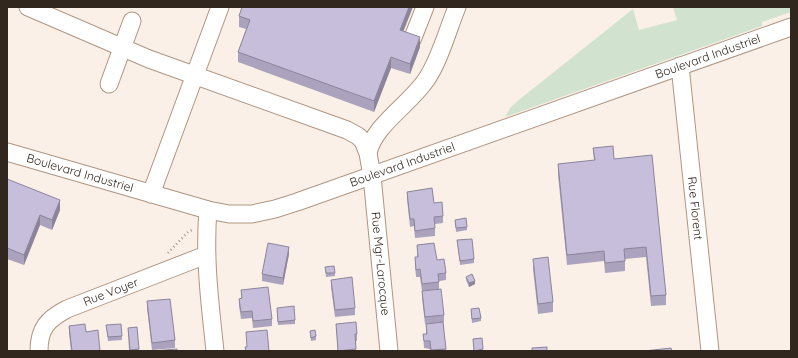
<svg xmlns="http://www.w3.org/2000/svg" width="798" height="358" viewBox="0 0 798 358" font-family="Quicksand,sans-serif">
	<rect width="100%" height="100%" fill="#fbf0e7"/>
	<polygon fill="#d1e3cf" points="673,7 791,7 791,12 762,22 762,26 505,117 510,108 520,99 633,9 639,30 677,20"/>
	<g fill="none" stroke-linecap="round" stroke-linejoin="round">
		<defs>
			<g id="minor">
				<path id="s1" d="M28,7L149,59L347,130L358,136L363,141L368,153L372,176L389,351"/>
				<polyline points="412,40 425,7"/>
				<path id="s2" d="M680,66L710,351"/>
				<polyline points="109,84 132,21"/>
				<path id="s3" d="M7,152L208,210L229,214H252L275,209L297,202L791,27"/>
				<path d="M368,153C374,125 409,105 426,80C439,62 448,29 457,7"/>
				<polyline points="151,194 220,7"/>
				<path d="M208,210C204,258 210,304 215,351"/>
				<path id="s4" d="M39,351C39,328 48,319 67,309L206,255"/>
			</g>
		</defs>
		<use href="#minor" stroke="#af9581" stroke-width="19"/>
		<polyline stroke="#a3988f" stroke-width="2.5" stroke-dasharray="1 3" stroke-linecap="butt" points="168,253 188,232 192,230"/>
		<use href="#minor" stroke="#fff" stroke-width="17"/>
	</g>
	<g fill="#aba3bd">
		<polygon points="239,16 404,31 420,47 410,74 391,68 374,112 238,62 238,52 246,29 239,27"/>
		<polygon points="593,148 614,159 666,295 666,305 651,306 646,257 625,259 625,271 605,273 604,261 567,265 558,175 558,164 594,161"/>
		<polygon points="7,179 60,210 52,230 40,225 24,265 7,259"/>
		<polygon points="407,192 434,203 443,216 443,223 435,224 435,236 415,238 414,226 410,227 407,199"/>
		<polygon points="455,220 467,227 467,230 456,232"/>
		<polygon points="457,240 474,259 474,263 460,265"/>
		<polygon points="417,245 437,260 446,273 446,280 439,281 439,289 422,291 420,277 416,277 415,265 415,257 417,257"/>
		<polygon points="289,254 283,285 262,281 262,274"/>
		<polygon points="533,259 553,302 553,312 538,314 533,269"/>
		<polygon points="334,266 335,276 326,277 325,267"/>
		<polygon points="466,277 475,284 469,287 466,280"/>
		<polygon points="331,280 355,308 355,315 335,317 331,287"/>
		<polygon points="241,290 272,319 272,326 253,328 252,318 241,319 239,306 239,299 241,298"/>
		<polygon points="422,291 444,315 444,322 425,324 422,298"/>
		<polygon points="147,301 175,340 175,348 152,350 147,309"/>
		<polygon points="277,308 295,320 295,324 278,325"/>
		<polygon points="471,309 481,318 481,321 472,323"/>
		<polygon points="443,322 446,351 430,351 430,349 424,348 423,334 426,334 426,324"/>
		<polygon points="336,324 357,334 357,341 356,341 356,351 338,351"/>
		<polygon points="106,325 122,336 122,340 108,341"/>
		<polygon points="69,326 86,332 100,351 71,351 69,333"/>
		<polygon points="137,327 139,351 129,351 128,328"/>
		<polygon points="310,331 316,336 316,340 311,341"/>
		<polygon points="482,338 483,351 474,351 473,339"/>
	</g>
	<g fill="#8b859a">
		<polygon points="409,7 413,7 400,40 400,30"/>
		<polygon points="420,37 420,47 410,74 410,64"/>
		<polygon points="391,57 391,68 374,112 374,101"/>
		<polygon points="60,200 60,210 52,230 52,220"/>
		<polygon points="40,215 40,225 24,265 24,255"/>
		<polygon points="289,247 289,254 283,285 283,278"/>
		<polygon points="475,281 475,284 469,287 469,283"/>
	</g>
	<g fill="#c7bedc" stroke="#8b859a">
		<polygon points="242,7 409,7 400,30 420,37 410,64 391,57 374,101 238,52 250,20 239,16"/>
		<polygon points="613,146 614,159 652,155 666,295 651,296 646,247 624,249 625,261 605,263 604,251 567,255 558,164 595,160 593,148"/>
		<polygon points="7,179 60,200 52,220 40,215 24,255 7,248"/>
		<polygon points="432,188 434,203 442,202 443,216 434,217 435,228 415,231 414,219 410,219 407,192"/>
		<polygon points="466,218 467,227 456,228 455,220"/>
		<polygon points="472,239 474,259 460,261 457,240"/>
		<polygon points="268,243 289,247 283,278 262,274"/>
		<polygon points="434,243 437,260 444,259 446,273 438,274 439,282 422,284 420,269 416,270 415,257 418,257 417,245"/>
		<polygon points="548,257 553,302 538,304 533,259"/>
		<polygon points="334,266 335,273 326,273 325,267"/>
		<polygon points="472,274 475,281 469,283 466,277"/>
		<polygon points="352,277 355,308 335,310 331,280"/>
		<polygon points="268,287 272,319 253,321 252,311 241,312 239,299 242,298 241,290"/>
		<polygon points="441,289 444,315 425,317 422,291"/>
		<polygon points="170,299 175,340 152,343 147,301"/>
		<polygon points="294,306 295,320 278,322 277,308"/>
		<polygon points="479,308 481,318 472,319 471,309"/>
		<polygon points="356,322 357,334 355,334 356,349 338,351 336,324"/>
		<polygon points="443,322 446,349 431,350 430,341 424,341 423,334 427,334 426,324"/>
		<polygon points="85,324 86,332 98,330 100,351 72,351 69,326"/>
		<polygon points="121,324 122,336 108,337 106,325"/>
		<polygon points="137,327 139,349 130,350 128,328"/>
		<polygon points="267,330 269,351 246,351 245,347 247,347 246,332"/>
		<polygon points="315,330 316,336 311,338 310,331"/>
		<polygon points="482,338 483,349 474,351 473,339"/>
		<polygon points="547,347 547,351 532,351 532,348"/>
		<polygon points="671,348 672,351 644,351"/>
		<polygon points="177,349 177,351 153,351"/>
	</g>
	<g text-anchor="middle" stroke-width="4" stroke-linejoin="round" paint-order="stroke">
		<g font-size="12" fill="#32271f" stroke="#fff">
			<text dy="4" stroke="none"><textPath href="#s3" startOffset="736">Boulevard Industriel</textPath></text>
			<text dy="4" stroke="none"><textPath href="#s3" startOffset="412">Boulevard Industriel</textPath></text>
			<text dy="4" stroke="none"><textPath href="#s3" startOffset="76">Boulevard Industriel</textPath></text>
			<text dy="4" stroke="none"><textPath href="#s2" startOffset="143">Rue Florent</textPath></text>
			<text dy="4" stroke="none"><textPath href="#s1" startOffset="486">Rue Mgr-Larocque</textPath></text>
			<text dy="4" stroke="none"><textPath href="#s4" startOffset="101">Rue Voyer</textPath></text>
		</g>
	</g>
	<rect width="798" height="358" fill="none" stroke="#32271f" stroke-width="16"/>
</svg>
